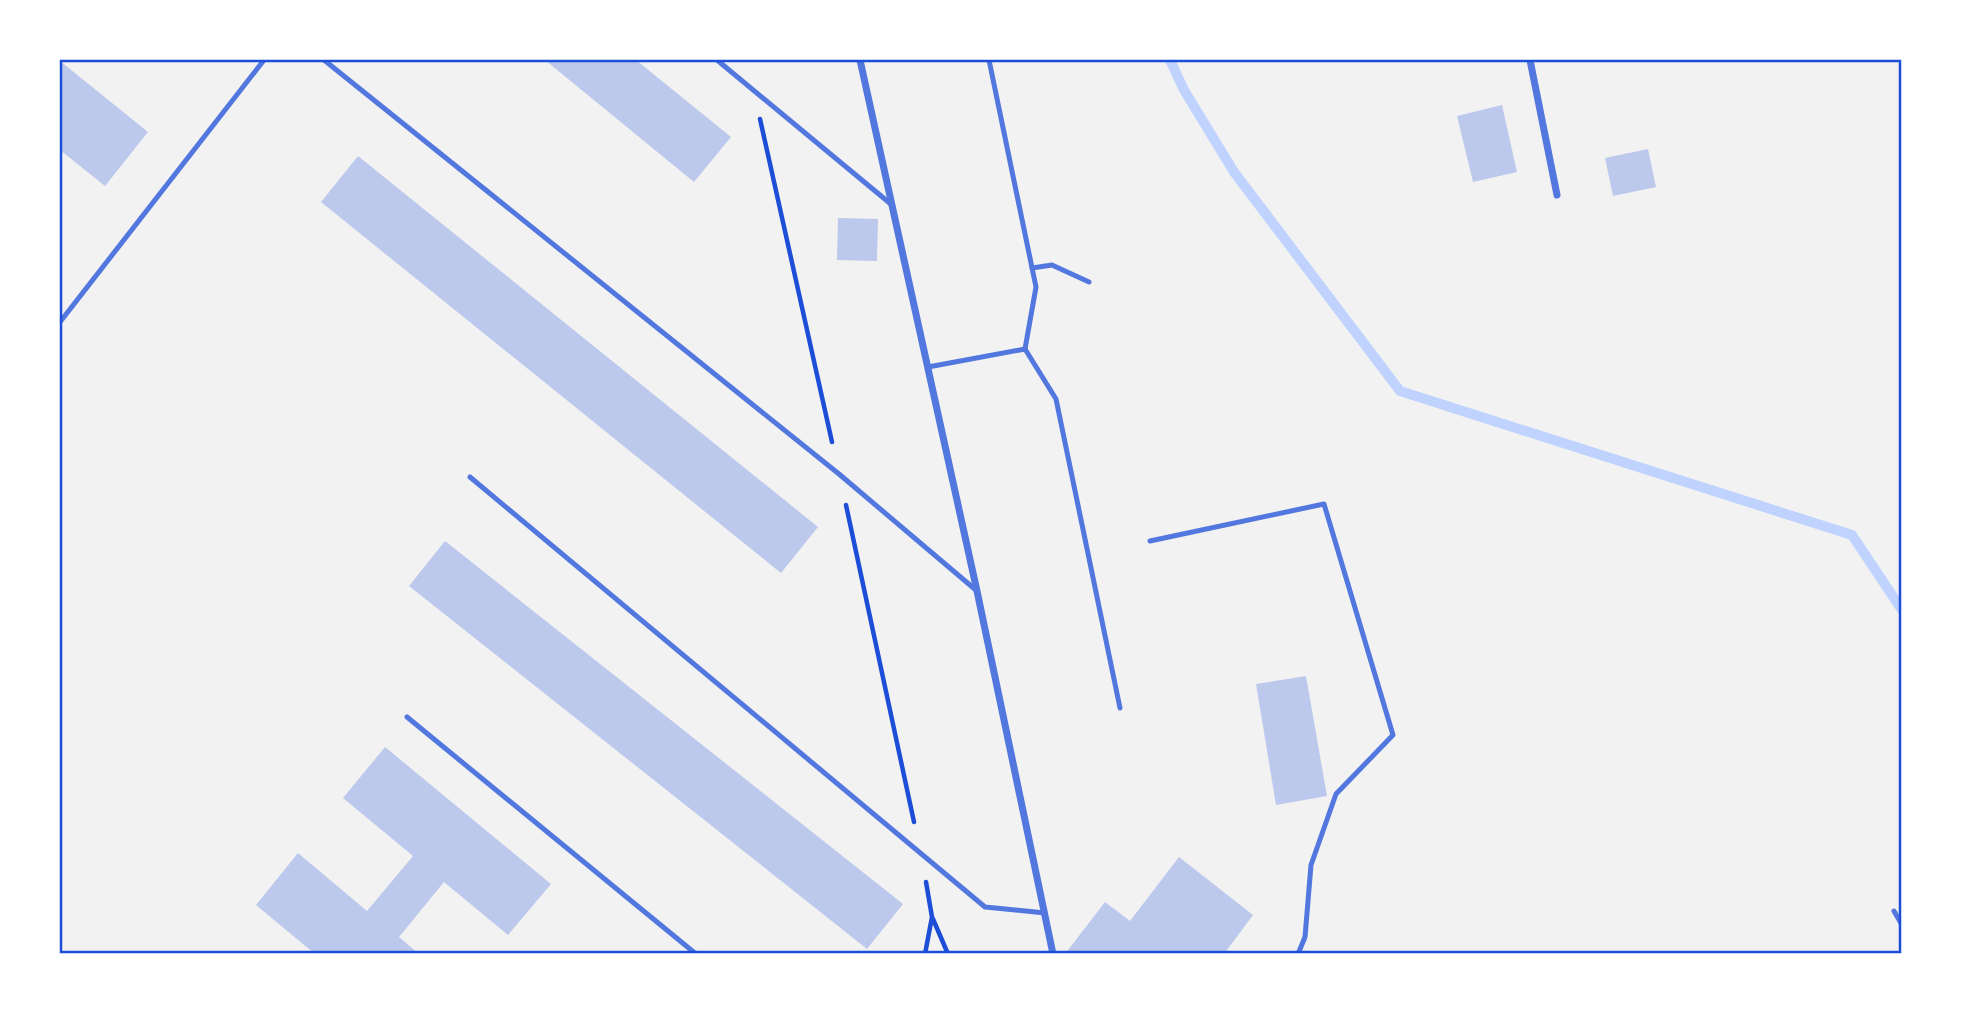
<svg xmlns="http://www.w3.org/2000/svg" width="1961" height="1013" viewBox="0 0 1961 1013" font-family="'PT Sans Narrow',sans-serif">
	<rect width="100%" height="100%" fill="#f2f2f2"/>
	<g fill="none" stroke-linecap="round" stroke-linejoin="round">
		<polyline stroke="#bfd3fe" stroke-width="10" points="1170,60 1184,90 1234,172 1400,391 1852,535 1902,610"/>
	</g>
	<g fill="#bdc9ec">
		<polygon points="545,60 636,60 731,137 694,182"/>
		<polygon points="60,61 148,132 105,186 60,150"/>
		<polygon points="1502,105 1517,172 1473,182 1457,116"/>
		<polygon points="1648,149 1656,187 1613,196 1605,158"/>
		<polygon points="358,156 818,527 781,573 321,202"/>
		<polygon points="838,218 878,219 877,261 837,260"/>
		<polygon points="445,541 903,904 867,949 409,586"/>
		<polygon points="1306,676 1327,796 1276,805 1256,684"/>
		<polygon points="385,747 551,884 508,935 444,882 399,937 419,954 315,954 256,905 298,853 367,911 413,856 343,798"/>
		<polygon points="1179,857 1253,915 1224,954 1065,954 1105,902 1130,921"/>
	</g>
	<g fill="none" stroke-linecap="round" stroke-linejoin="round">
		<g stroke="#1d4ed8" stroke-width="4.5">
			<polyline points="760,119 832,442"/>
			<polyline points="846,505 914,822"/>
			<polyline points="933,919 948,954"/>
			<polyline points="925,954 932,917 926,882"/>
		</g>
		<g stroke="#5277de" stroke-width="5">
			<polyline points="324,60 839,474 977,591"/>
			<polyline points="717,60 892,205"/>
			<polyline points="989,60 1036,287 1025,349"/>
			<polyline points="1032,268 1052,265 1089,282"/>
			<polyline points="60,322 264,60"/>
			<polyline points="928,367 1025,349 1056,399 1120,708"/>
			<polyline points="470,477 985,907 1045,913"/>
			<polyline points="1150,541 1324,504 1393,735 1336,794 1311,865 1305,937 1298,954"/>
			<polyline points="407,717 696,954"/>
			<polyline points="1894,911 1902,925"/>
		</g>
		<g stroke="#5277de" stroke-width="7">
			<polyline points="860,60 977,591 1053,954"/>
			<polyline points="1530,60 1557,195"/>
		</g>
	</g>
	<rect width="1961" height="1013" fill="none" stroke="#ffffff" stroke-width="122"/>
	<rect x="61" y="61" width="1839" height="891" fill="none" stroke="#1d4ed8" stroke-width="2.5"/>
</svg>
